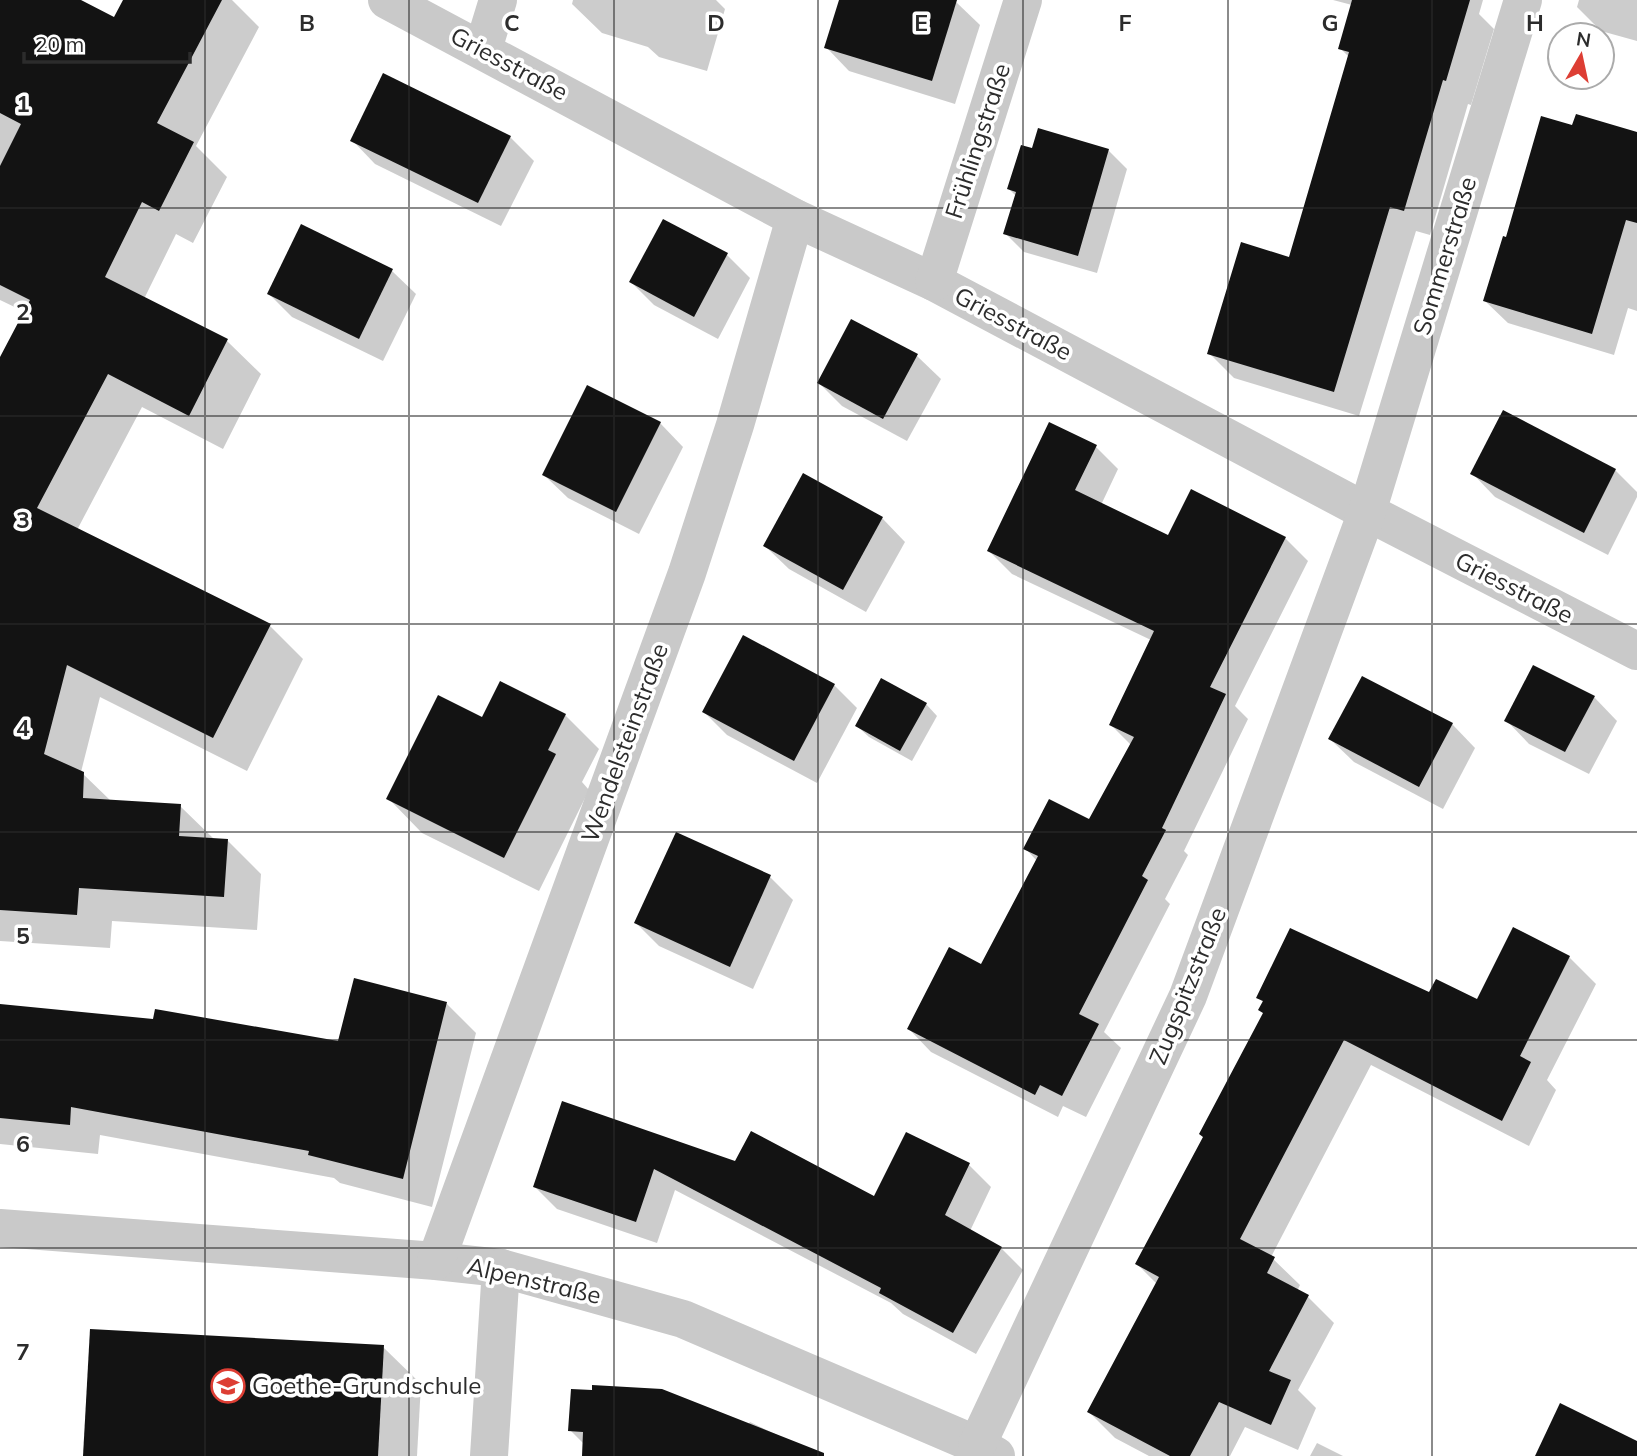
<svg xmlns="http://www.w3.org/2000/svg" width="1637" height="1456" viewBox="0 0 1637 1456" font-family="Mulish,sans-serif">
	<rect width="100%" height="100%" fill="#fff"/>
	<g fill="#0003">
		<polygon points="0,0 78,0 115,19 125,0 232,0 259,27 196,146 227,177 193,243 176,234 144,299 227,341 261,374 223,449 142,407 77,530 270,626 303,659 247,771 100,697 81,772 111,801 180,806 214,839 227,840 261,874 257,930 112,921 110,948 0,941 0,361 25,312 0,300"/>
		<polygon points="573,0 716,0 725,9 707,71 659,57 648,47 602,33 572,4"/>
		<polygon points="841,0 950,0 956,2 980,25 955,104 849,71 826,47"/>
		<polygon points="1333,0 1483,0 1479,14 1494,29 1471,105 1468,104 1430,235 1416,231 1359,416 1234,378 1209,353 1290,259 1349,57 1340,48 1352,5"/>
		<polygon points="1579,0 1637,0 1637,41 1601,31 1577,7"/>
		<polygon points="384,75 510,137 534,161 501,226 375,164 352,140"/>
		<polygon points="1573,127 1637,134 1637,311 1628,308 1614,355 1508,323 1485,301 1507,239"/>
		<polygon points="1108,150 1127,169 1097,273 1024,252 1005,233 1017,197 1009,189 1033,151"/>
		<polygon points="302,226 392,271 416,294 383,361 292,317 269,294"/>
		<polygon points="727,255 750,278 718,339 654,305 631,282"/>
		<polygon points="852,321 917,356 941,379 907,441 842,406 819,383"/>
		<polygon points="1504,412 1615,470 1637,492 1637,497 1608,555 1495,497 1472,473"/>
		<polygon points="660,423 683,447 639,534 568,498 544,475"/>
		<polygon points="1096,447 1118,469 1101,505 1169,537 1192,491 1285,538 1308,561 1235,706 1248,719 1184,851 1188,855 1165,899 1170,904 1104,1032 1121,1048 1086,1117 1063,1106 1058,1117 931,1052 909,1029 982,966 1037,861 1025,848 1090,821 1131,745 1111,725 1151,640 1012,574 989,551"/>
		<polygon points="882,518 905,542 866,612 789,569 765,546"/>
		<polygon points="834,685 857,708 817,783 727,735 704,712"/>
		<polygon points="1594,697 1617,721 1589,774 1529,744 1506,720"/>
		<polygon points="926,704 937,716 912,761 869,737 857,726"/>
		<polygon points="565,715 599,749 582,782 589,790 539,891 422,833 389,799 483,720"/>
		<polygon points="1452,724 1475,748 1443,809 1354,762 1330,739"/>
		<polygon points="770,877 793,900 753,989 659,946 636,923"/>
		<polygon points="1514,930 1569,957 1596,984 1547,1080 1556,1090 1529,1146 1371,1065 1271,1257 1300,1285 1297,1291 1308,1297 1334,1323 1298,1390 1316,1408 1298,1450 1245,1427 1230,1456 1149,1456 1115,1438 1089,1412 1157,1284 1137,1264 1205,1137 1265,1014 1264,1003 1258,997 1429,995 1477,1001"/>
		<polygon points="355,980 447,1004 476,1033 432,1207 340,1183 334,1178 100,1135 98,1154 0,1144 0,1006 339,1043"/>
		<polygon points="563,1103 736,1163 875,1199 907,1134 969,1165 991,1187 970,1231 1001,1248 1023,1270 976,1354 903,1314 891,1303 675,1190 657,1243 557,1209 535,1187"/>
		<polygon points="383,1347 421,1384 417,1456 85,1456"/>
		<polygon points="750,1422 821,1456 583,1456 584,1444 570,1430 748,1425"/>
		<polygon points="1317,1443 1343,1456 1310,1456"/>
	</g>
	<g fill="#131313">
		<polygon points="0,0 81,0 114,17 123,0 222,0 157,123 194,142 159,211 142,202 105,277 228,339 189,416 108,374 37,508 271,624 213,738 67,665 44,754 84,772 83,798 181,804 179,836 228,839 224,897 79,888 77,915 0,910 0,357 30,300 0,285 0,166 21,124 0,113"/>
		<polygon points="839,0 957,0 932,81 824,48"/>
		<polygon points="1352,0 1470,0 1446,81 1443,80 1404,211 1390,207 1334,392 1207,354 1241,242 1289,257 1349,52 1338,49"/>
		<polygon points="383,73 511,136 478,203 350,141"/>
		<polygon points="1576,114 1637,132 1637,223 1626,220 1592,334 1483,301 1503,236 1506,237 1541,116 1572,125"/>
		<polygon points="1038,128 1109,149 1078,256 1003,234 1016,192 1007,189 1021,145 1032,148"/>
		<polygon points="663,219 728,253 694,317 629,282"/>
		<polygon points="301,224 393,269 359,339 267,294"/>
		<polygon points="851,319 918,354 883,419 817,383"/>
		<polygon points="587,385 661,422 616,512 542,475"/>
		<polygon points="1503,410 1616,469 1584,533 1470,474"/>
		<polygon points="1049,422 1097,445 1075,490 1168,535 1191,489 1286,537 1210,687 1226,694 1162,828 1166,830 1142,876 1148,880 1079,1014 1099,1024 1062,1096 1040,1085 1035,1095 907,1029 949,947 981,964 1038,856 1023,849 1049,799 1089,819 1134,737 1109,725 1154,631 987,551"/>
		<polygon points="803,473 883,517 843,590 763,546"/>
		<polygon points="743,635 835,684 794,761 702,712"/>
		<polygon points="1533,665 1595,696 1565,752 1504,721"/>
		<polygon points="1362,676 1453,723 1419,787 1328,739"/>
		<polygon points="881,678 927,703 900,751 855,726"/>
		<polygon points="500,681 566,714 548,750 556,754 504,858 386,799 438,695 482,717"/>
		<polygon points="676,832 771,875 730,967 634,923"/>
		<polygon points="1513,927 1570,956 1520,1056 1531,1062 1502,1121 1344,1040 1240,1239 1275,1257 1267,1273 1309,1295 1269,1371 1291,1380 1271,1425 1219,1402 1190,1456 1170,1456 1087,1412 1159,1277 1135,1264 1203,1137 1199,1134 1263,1013 1258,1010 1263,1001 1256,998 1290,928 1429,992 1436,979 1477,999"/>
		<polygon points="354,978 447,1002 403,1179 308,1155 309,1151 71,1107 70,1125 0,1118 0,1004 153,1019 155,1009 338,1041"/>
		<polygon points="562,1101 735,1161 751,1131 874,1196 906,1132 970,1163 945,1215 1002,1247 953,1333 879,1293 881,1288 654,1169 636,1222 533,1187"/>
		<polygon points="90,1329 384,1345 378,1456 83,1456"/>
		<polygon points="592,1385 662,1389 824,1453 824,1456 582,1456 583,1432 568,1431 571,1389 592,1390"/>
		<polygon points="1560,1403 1637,1441 1637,1456 1535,1456"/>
	</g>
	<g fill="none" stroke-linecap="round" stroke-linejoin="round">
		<g stroke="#c9c9c9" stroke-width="38">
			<polyline points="387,0 795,218 934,282 1367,512 1637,651"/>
			<polyline points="483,49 498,0"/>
			<polyline points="934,282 1023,0"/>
			<polyline points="0,1228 436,1261 501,1268 683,1319 977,1445 996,1456"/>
			<polyline points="436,1261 687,573 735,425 795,218"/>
			<polyline points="977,1445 1188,996 1367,512 1523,0"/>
			<polyline points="489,1456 501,1268"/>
		</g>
	</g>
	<path fill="none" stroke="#2c2c2c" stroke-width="2" stroke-opacity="0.55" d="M205,0V1456M409,0V1456M614,0V1456M818,0V1456M1023,0V1456M1228,0V1456M1432,0V1456M0,208H1637M0,416H1637M0,624H1637M0,832H1637M0,1040H1637M0,1248H1637"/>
	<defs>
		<symbol id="school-ring" viewBox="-11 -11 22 22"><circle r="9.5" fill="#fff" stroke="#dd3e34" stroke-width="1.5"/><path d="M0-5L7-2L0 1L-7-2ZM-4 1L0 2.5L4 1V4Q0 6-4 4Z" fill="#dd3e34"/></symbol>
	</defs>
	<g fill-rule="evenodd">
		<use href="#school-ring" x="209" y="1367" width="38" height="38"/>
	</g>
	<g text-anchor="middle" stroke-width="7" stroke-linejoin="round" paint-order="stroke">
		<g font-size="24" fill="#2c2c2c" stroke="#fff">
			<text transform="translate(509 64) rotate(28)" y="8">Griesstraße</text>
			<text transform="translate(978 141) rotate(-72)" y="8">Frühlingstraße</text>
			<text transform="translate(1445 256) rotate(-73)" y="8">Sommerstraße</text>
			<text transform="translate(1013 324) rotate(28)" y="8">Griesstraße</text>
			<text transform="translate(1514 588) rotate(27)" y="8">Griesstraße</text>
			<text transform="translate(625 743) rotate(-70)" y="8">Wendelsteinstraße</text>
			<text transform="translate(1188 986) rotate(-68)" y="8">Zugspitzstraße</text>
			<text transform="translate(534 1281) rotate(13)" y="8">Alpenstraße</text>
		</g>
		<g font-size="24" fill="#2c2c2c" stroke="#fff" text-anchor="start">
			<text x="252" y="1394">Goethe-Grundschule</text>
		</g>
	</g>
	<g font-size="23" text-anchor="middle" font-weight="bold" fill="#2c2c2c" stroke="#fff" stroke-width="7" stroke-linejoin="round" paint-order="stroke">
		<text x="307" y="31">B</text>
		<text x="512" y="31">C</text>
		<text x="716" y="31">D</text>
		<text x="921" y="31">E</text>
		<text x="1125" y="31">F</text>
		<text x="1330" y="31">G</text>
		<text x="1535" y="31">H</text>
		<text x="23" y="112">1</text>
		<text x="23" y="320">2</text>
		<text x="23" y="528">3</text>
		<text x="23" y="736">4</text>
		<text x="23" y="944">5</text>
		<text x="23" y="1152">6</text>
		<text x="23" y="1360">7</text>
	</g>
	<g transform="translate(1581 56) rotate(9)"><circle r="33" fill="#ffffff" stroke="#ababab" stroke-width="2"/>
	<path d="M0-5L12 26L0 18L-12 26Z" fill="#dd3e34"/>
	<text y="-10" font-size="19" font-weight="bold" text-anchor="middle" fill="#2c2c2c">N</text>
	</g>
	<path d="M24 52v10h166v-10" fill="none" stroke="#2c2c2c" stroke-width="3.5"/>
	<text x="35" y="52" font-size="21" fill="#2c2c2c" stroke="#ffffff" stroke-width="5" paint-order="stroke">20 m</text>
</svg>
